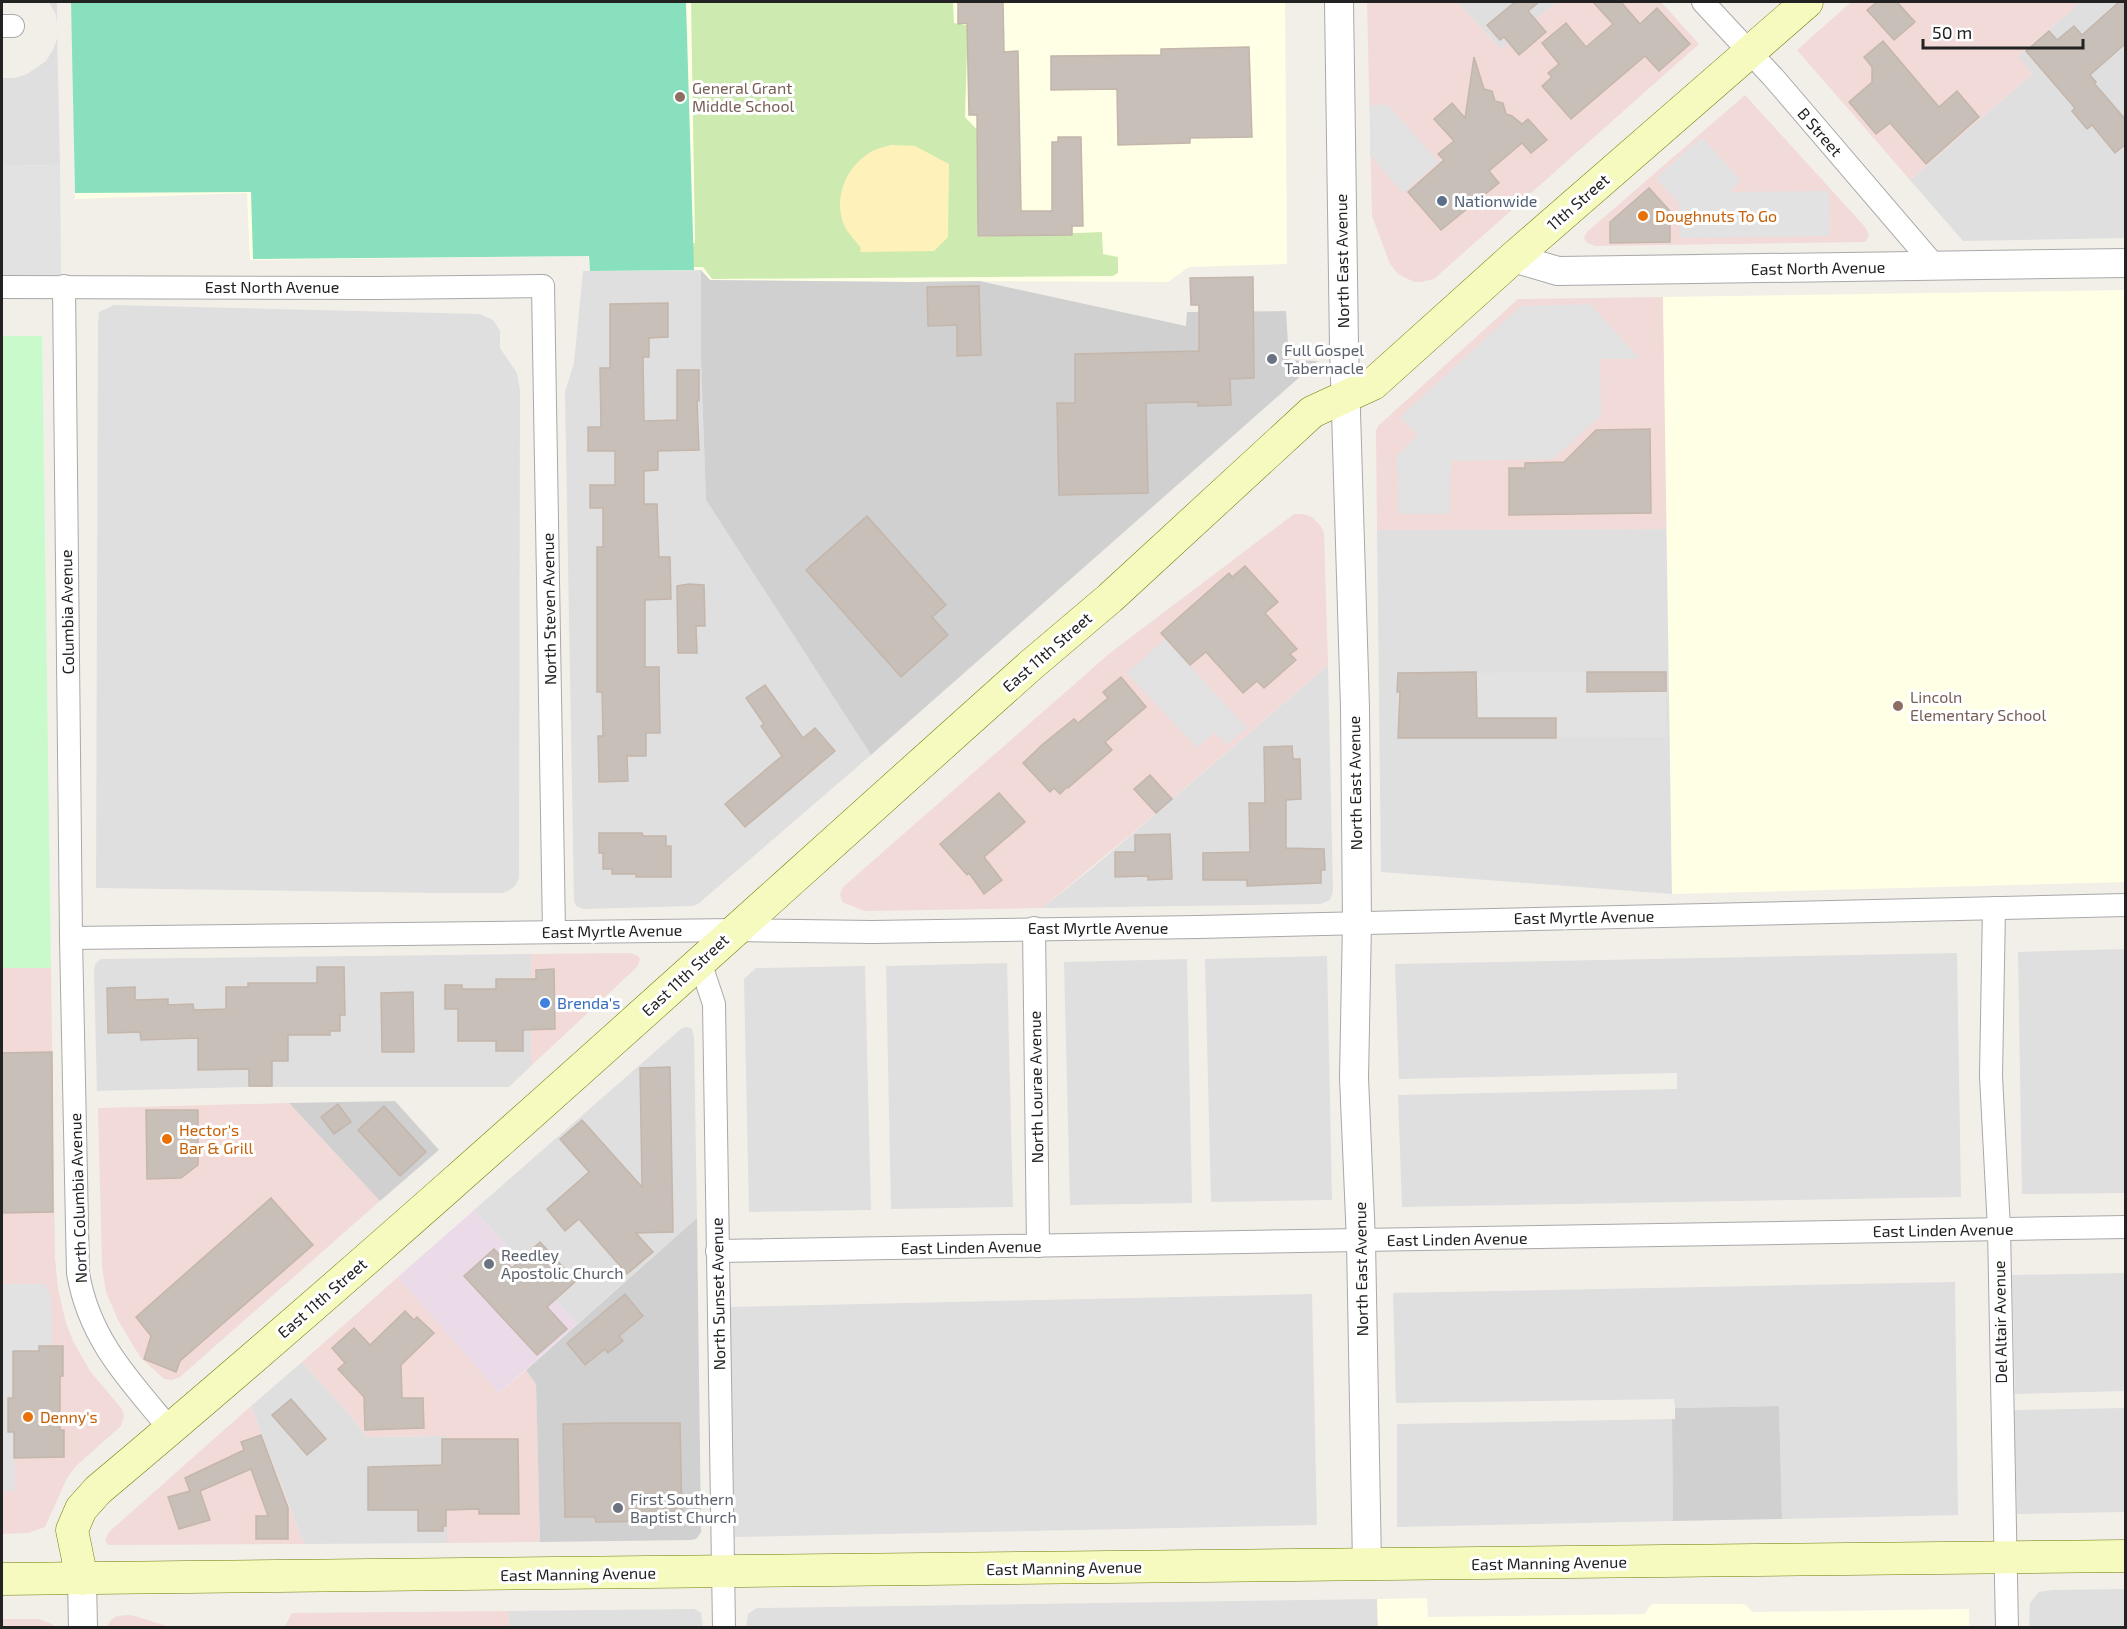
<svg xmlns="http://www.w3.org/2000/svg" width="2127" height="1629" viewBox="0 0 2127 1629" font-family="'Exo 2',sans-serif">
	<rect width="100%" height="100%" fill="#f2efe9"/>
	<g fill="#e0dfdf">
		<polygon points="49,2 57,2 57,27 60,165 2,166 2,78 15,78 27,74 46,61 53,50 57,39 57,27 56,15"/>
		<polygon points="1457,2 1557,2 1501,49"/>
		<polygon points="2081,2 2125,2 2125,238 1963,241 1910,180 2032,74 2017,57"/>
		<polygon points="701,270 701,361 706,500 871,755 698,904 692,906 583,909 576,906 574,901 565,392 574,363 583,271"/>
		<polygon points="114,305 480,314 493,320 500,331 500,348 517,373 520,390 519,872 519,878 515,886 508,891 502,893 437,893 96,888 98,324 99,312"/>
		<polygon points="1668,529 1672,894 1381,872 1377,530"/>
		<polygon points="1328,665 1333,891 1330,900 1320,904 1042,908 1096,865"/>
		<polygon points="2125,949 2125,1193 2022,1194 2018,952"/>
		<polygon points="1957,953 1961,1197 1402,1207 1398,1095 1677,1089 1677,1073 1399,1079 1395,964"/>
		<polygon points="531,954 531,1066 509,1087 247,1087 97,1091 94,973 95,964 101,959"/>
		<polygon points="1327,956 1332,1200 1211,1202 1205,959"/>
		<polygon points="1187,959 1192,1203 1070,1205 1064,962"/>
		<polygon points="1007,963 1013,1207 891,1209 886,966"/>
		<polygon points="865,966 871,1210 749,1212 744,979 756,968"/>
		<polygon points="688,1027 692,1029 694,1037 697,1218 577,1324 474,1210 682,1028"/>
		<polygon points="2125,1273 2125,1391 2015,1394 2012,1275"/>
		<polygon points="1955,1282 1958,1515 1782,1519 1779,1406 1675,1408 1674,1399 1396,1403 1393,1293"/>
		<polygon points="1312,1294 1317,1525 735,1537 729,1307"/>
		<polygon points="302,1362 350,1415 367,1437 448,1436 447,1543 304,1544 251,1406"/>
		<polygon points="2125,1408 2125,1512 2017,1514 2014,1410"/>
		<polygon points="1672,1419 1673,1521 1397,1527 1397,1424"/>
		<polygon points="2125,1589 2125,1627 2029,1627 2030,1603 2039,1592 2052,1590"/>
		<polygon points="1377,1599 1378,1628 746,1628 748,1614 757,1608"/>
		<polygon points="694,1609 701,1613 703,1627 509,1627 509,1611"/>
	</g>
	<g fill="#f2dad9">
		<polygon points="1367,2 1457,2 1501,49 1557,2 1661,2 1699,44 1434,279 1421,282 1414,282 1398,274 1390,264 1372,216"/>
		<polygon points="1851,2 2081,2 2018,56 2032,74 1910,180 1797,50"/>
		<polygon points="1745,95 1866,228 1869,236 1865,242 1595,246 1586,242 1584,237 1588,231"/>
		<polygon points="1663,297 1668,529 1377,530 1376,431 1378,426 1518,299"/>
		<polygon points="1294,514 1303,514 1312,517 1320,525 1324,533 1328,665 1136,830 1042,908 865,911 842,902 840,894 843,887 1110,653"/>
		<polygon points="630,953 638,956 640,959 638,966 531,1066 531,954"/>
		<polygon points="2,968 51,968 55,1258 58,1289 66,1323 73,1341 90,1371 122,1409 124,1416 121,1426 76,1466 67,1478 45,1527 28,1533 2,1534"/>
		<polygon points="289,1103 380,1201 180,1377 172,1380 164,1379 141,1358 134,1347 118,1320 106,1292 102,1266 98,1108"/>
		<polygon points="398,1277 499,1393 526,1370 536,1383 540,1542 447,1543 447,1436 367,1437 350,1415 302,1362"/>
		<polygon points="251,1406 304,1544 108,1545 105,1540 109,1532"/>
		<polygon points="509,1611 509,1627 232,1627 285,1626 292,1613"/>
		<polygon points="129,1615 135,1616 170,1627 107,1627 111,1620 117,1616"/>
		<polygon points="2,1619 39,1619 52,1624 55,1627 2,1627"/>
	</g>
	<polygon fill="#ebdbe8" points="474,1210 577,1324 499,1393 398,1277"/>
	<g fill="#ffffe5">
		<polygon points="72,2 1285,2 1287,264 1189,267 1168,282 979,281 911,282 710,280 701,270 590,271 588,256 250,260 247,193 75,199"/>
		<polygon points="2125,290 2125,882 1672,894 1663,297"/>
		<polygon points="1427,1598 1428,1617 1645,1614 1649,1607 1653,1604 1743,1604 1747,1606 1752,1612 1969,1609 1969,1627 1378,1627 1377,1599"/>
	</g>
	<g fill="#d0d0d0">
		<polygon points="701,270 710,280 911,282 979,281 1186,326 1187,312 1286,311 1289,360 1318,361 871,755 706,500 701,361"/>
		<polygon points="395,1101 439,1150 380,1201 289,1103"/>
		<polygon points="697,1218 701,1532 696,1539 691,1540 540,1542 536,1384 526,1370"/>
		<polygon points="1779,1406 1782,1519 1673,1521 1672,1419 1675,1419 1675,1408"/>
	</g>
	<polygon fill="#cdebb0" points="691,2 953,2 954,23 973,26 974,50 967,51 965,117 982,135 977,139 977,237 1102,232 1103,254 1118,257 1118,273 1113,276 712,279 703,267 593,268 592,256 254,190 664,242 695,243"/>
	<path fill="#fff1ba" d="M891,145L915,146L949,164L948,237L934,251L860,252L861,248C856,242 850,235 846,229C832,202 844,169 869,153C875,149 884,147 891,145Z"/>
	<polygon fill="#c8facc" points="2,336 42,336 51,968 2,968"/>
	<polygon fill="#88e0be" points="71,2 686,2 694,270 590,271 589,256 253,259 251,192 75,193"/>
	<g fill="#e2e2e2">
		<polygon points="1370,105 1388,105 1439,162 1403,193 1370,155"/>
		<polygon points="1702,137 1741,181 1730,192 1829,191 1830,236 1680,238 1679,203 1656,178"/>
		<polygon points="60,165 61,275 2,276 2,166"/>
		<polygon points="1590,304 1640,359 1600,359 1601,416 1553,459 1451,461 1450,514 1398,514 1397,456 1418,435 1400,417 1521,306"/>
		<polygon points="1165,639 1247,728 1227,745 1215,732 1197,748 1127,673"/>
		<polygon points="1666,672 1666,737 1398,738 1398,673"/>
		<polygon points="2,1284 45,1284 51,1294 52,1346 39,1346 39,1351 14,1351 13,1398 8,1432 14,1432 15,1491 2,1491"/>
	</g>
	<g fill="#c7bfb8" stroke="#c4b6ab" stroke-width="1.5">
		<polygon points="958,2 1003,2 1004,52 1018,51 1021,211 1052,211 1052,142 1058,142 1058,137 1081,137 1083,226 1072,226 1072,235 978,236 977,115 969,115 967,23 958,24"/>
		<polygon points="1515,2 1539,2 1528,11 1546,32 1519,55 1504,37 1500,40 1487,25"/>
		<polygon points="1593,2 1621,2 1640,24 1657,8 1690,44 1659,71 1645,56 1571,119 1542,86 1552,77 1548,73 1559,64 1542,43 1566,23 1586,47 1613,24"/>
		<polygon points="1877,2 1897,2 1915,22 1894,40 1867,10"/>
		<polygon points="2119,2 2126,2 2126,43 2090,75 2096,82 2094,83 2126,120 2126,144 2115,153 2092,125 2087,129 2072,111 2075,108 2026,51 2049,31 2057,40 2074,26 2082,35"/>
		<polygon points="1883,41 1939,107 1957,91 1979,117 1926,164 1890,123 1876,134 1849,102 1872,82 1872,67 1864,57"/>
		<polygon points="1249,47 1252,137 1190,138 1190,143 1118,145 1117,89 1051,90 1051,56 1161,55 1161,49"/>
		<polygon points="1474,57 1484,89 1492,91 1495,101 1503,103 1506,114 1512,116 1522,124 1528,119 1547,140 1531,153 1522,143 1489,171 1499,183 1441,230 1408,192 1444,160 1438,154 1454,141 1434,119 1452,103 1465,118"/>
		<polygon points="1649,188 1670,211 1670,242 1610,243 1610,222"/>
		<polygon points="1253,277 1254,378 1230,379 1231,405 1198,406 1198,402 1146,403 1148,493 1059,495 1057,403 1075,403 1075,354 1199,351 1199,305 1191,305 1190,278"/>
		<polygon points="979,286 981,355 957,356 957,325 928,326 927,287"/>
		<polygon points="668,303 668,337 649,338 649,357 643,357 644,421 677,420 677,370 699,370 699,401 697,401 699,450 658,451 658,470 644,471 644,504 657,504 659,557 670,557 671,599 645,600 645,667 659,667 660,733 646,733 646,756 627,756 628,781 599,782 598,736 603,736 602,692 597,692 597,547 603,547 603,508 590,508 590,485 615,485 615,451 588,451 588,427 601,427 600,368 610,368 610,304"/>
		<polygon points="1650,429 1651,513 1509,515 1509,468 1525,468 1525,463 1564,462 1596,430"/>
		<polygon points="867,516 946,605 932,617 948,635 901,677 806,570"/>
		<polygon points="1245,566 1278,602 1265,613 1297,649 1290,654 1296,660 1264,688 1257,681 1243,693 1206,652 1190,665 1161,633 1229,573 1232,577"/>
		<polygon points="689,584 704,585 705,626 696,626 697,653 678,653 677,586"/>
		<polygon points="1476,672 1477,718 1556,718 1556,738 1398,738 1400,692 1397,692 1398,673"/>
		<polygon points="1587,672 1666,672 1666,691 1587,692"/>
		<polygon points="1121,677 1146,707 1105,742 1112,750 1068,788 1067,787 1060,794 1054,788 1050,792 1023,763 1043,744 1074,719 1078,723 1108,698 1103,692"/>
		<polygon points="765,685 803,738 815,728 835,751 745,827 725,804 782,756 761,726 764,724 746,698"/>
		<polygon points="1292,746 1293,759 1300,759 1301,799 1286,800 1286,848 1324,849 1325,870 1321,870 1321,883 1247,886 1247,880 1203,880 1203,853 1250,852 1249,803 1265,803 1264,747"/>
		<polygon points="1150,775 1172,799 1156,813 1134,789"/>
		<polygon points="999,793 1025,822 984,857 1002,880 984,894 969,873 967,875 940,844"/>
		<polygon points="599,833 642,833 643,836 666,836 666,846 671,846 671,877 636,877 636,874 612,874 612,869 603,869 603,853 599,853"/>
		<polygon points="1170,834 1172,879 1148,880 1148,876 1115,877 1115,852 1135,852 1135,835"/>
		<polygon points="317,967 344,967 345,1015 340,1015 340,1031 330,1031 330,1035 288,1035 288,1061 272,1061 272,1086 249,1086 249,1069 198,1070 198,1038 141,1040 140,1032 108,1033 107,988 135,987 135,1000 168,999 168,1005 193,1004 194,1010 226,1009 226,987 248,987 248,983 317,983"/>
		<polygon points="554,969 555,1029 523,1030 523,1051 496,1051 496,1041 458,1041 458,1009 445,1009 445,985 462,985 462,989 496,989 496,979 536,979 536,970"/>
		<polygon points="413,992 414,1052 382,1052 381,993"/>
		<polygon points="52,1052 53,1212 2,1213 2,1053"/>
		<polygon points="670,1067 673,1232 636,1233 653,1252 627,1274 579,1219 565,1231 547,1209 589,1172 560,1139 582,1120 642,1187 640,1068"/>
		<polygon points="338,1104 351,1122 334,1134 321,1117"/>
		<polygon points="384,1106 426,1152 400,1176 358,1130"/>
		<polygon points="146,1110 198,1110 198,1165 181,1178 147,1179"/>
		<polygon points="271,1198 313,1245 180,1361 176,1372 144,1359 151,1336 136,1317"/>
		<polygon points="540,1242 576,1281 547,1307 567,1329 537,1355 464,1276 494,1249 512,1268"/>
		<polygon points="625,1294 643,1316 619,1336 623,1341 608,1353 605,1349 585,1365 567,1343"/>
		<polygon points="405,1311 414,1320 417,1317 434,1333 401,1365 402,1398 423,1398 424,1428 365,1430 364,1397 338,1369 345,1363 332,1348 354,1328 370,1345"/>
		<polygon points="39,1346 63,1346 63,1376 60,1376 60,1430 64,1430 64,1457 14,1458 14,1432 8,1432 8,1398 13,1398 13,1351 39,1351"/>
		<polygon points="291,1399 326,1439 307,1455 272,1415"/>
		<polygon points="614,1423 680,1423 682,1516 657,1517 657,1521 596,1522 595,1517 565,1517 563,1424"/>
		<polygon points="261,1435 288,1508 288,1539 256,1539 256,1516 268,1516 251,1469 200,1491 210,1520 179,1529 168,1497 190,1491 185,1478 244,1450 241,1442"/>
		<polygon points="442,1439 518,1439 519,1514 479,1514 479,1509 446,1510 446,1526 443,1526 443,1531 418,1531 418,1510 368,1510 368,1467 442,1465"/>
	</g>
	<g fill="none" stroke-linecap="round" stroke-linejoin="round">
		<defs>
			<g id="minor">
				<polyline points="1703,2 1773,77 1934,265"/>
				<polyline points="2,26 13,26"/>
				<path d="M64,286L71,938L78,1273C89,1339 129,1380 170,1429"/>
				<polyline points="2,287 377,288 543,286 554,932"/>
				<polyline points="1994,908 1991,1076 1999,1229 2007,1628"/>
				<polyline points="1034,928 1038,1246"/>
				<polyline points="71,938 735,930 872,932 1198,927 2126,905"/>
				<polyline points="700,962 714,1004 724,1628"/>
				<polyline points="717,1251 2126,1227"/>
			</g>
			<g id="tertiary">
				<polyline points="1339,2 1344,346 1355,708 1357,922 1354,1078 1361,1241 1367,1565"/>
				<polyline points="1513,258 1558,271 2126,263"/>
				<polyline points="82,1579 83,1628"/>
			</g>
			<g id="secondary">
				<polyline points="2,1579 2126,1556"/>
				<path d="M82,1579L72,1530L81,1509L98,1490C416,1223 722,941 1031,665L1110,598L1312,412L1373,384L1513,258L1807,2"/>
			</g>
		</defs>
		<use href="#minor" stroke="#a9a9a9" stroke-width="24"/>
		<use href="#tertiary" stroke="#a9a9a9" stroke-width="30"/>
		<use href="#secondary" stroke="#707d05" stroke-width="33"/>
		<use href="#minor" stroke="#fff" stroke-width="22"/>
		<use href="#tertiary" stroke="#fff" stroke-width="28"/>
		<use href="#secondary" stroke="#f7fabf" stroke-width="32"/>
	</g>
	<g fill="#8d6e63" stroke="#fff" stroke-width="2">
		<circle cx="680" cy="97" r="6"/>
		<circle cx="1898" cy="706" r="6"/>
	</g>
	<circle fill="#5c6f8a" stroke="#fff" stroke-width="2" cx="1442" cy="201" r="6"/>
	<g fill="#e8710a" stroke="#fff" stroke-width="2">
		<circle cx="1643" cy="216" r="6"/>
		<circle cx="167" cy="1139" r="6"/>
		<circle cx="28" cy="1417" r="6"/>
	</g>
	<g fill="#6b7280" stroke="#fff" stroke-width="2">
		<circle cx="1272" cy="359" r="6"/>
		<circle cx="489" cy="1264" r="6"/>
		<circle cx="618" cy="1508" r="6"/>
	</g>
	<circle fill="#3f7fe0" stroke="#fff" stroke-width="2" cx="545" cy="1003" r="6"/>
	<g text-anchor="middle" stroke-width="6" stroke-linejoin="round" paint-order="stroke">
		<g font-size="16" fill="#785e54" stroke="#fff" text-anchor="start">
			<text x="692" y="94">General Grant<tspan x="692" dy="18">Middle School</tspan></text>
			<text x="1910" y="703">Lincoln<tspan x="1910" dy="18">Elementary School</tspan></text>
		</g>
		<g font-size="16" fill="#222" stroke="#fff">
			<text transform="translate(1820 132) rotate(49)" y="6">B Street</text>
			<text transform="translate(1578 202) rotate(-41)" y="6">11th Street</text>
			<text transform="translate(1342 261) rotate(-91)" y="6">North East Avenue</text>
			<text transform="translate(1818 268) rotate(-1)" y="6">East North Avenue</text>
			<text x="272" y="293">East North Avenue</text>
			<text transform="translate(549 609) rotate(-91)" y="6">North Steven Avenue</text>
			<text transform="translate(67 612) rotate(-91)" y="6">Columbia Avenue</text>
			<text transform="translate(1047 652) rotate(-41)" y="6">East 11th Street</text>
			<text transform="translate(1355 783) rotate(-91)" y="6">North East Avenue</text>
			<text transform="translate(1584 917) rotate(-1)" y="6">East Myrtle Avenue</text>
			<text x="1098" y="934">East Myrtle Avenue</text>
			<text transform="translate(612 931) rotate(-1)" y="6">East Myrtle Avenue</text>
			<text transform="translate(685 975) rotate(-43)" y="6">East 11th Street</text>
			<text transform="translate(1036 1087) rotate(-91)" y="6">North Lourae Avenue</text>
			<text transform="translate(78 1198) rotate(-92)" y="6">North Columbia Avenue</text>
			<text transform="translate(1943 1230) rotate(-1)" y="6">East Linden Avenue</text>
			<text transform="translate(1457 1239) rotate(-1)" y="6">East Linden Avenue</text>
			<text transform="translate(971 1247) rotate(-1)" y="6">East Linden Avenue</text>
			<text transform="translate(1361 1269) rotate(-91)" y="6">North East Avenue</text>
			<text transform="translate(718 1294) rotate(-91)" y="6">North Sunset Avenue</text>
			<text transform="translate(322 1298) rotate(-41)" y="6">East 11th Street</text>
			<text transform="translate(2000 1322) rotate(-91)" y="6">Del Altair Avenue</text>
			<text transform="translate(1549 1563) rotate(-1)" y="6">East Manning Avenue</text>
			<text transform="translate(1064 1568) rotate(-1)" y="6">East Manning Avenue</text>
			<text transform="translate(578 1574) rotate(-1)" y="6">East Manning Avenue</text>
		</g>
		<g font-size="16" fill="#4e5e75" stroke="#fff" text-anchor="start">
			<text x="1454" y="207">Nationwide</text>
		</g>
		<g font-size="16" fill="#c56008" stroke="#fff" text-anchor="start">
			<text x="1655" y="222">Doughnuts To Go</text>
			<text x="179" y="1136">Hector's<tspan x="179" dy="18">Bar &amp; Grill</tspan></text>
			<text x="40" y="1423">Denny's</text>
		</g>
		<g font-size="16" fill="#5b616d" stroke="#fff" text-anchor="start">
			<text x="1284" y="356">Full Gospel<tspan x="1284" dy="18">Tabernacle</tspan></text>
			<text x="501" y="1261">Reedley<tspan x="501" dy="18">Apostolic Church</tspan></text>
			<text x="630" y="1505">First Southern<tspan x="630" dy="18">Baptist Church</tspan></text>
		</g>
		<g font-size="16" fill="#366cbe" stroke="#fff" text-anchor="start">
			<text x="557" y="1009">Brenda's</text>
		</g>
	</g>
	<rect width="2127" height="1629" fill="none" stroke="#222222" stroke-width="6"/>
	<path d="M1923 39v9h160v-9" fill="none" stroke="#222222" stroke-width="3"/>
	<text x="1932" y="39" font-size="18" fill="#222222" stroke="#ffffff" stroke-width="4.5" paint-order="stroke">50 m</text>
</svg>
